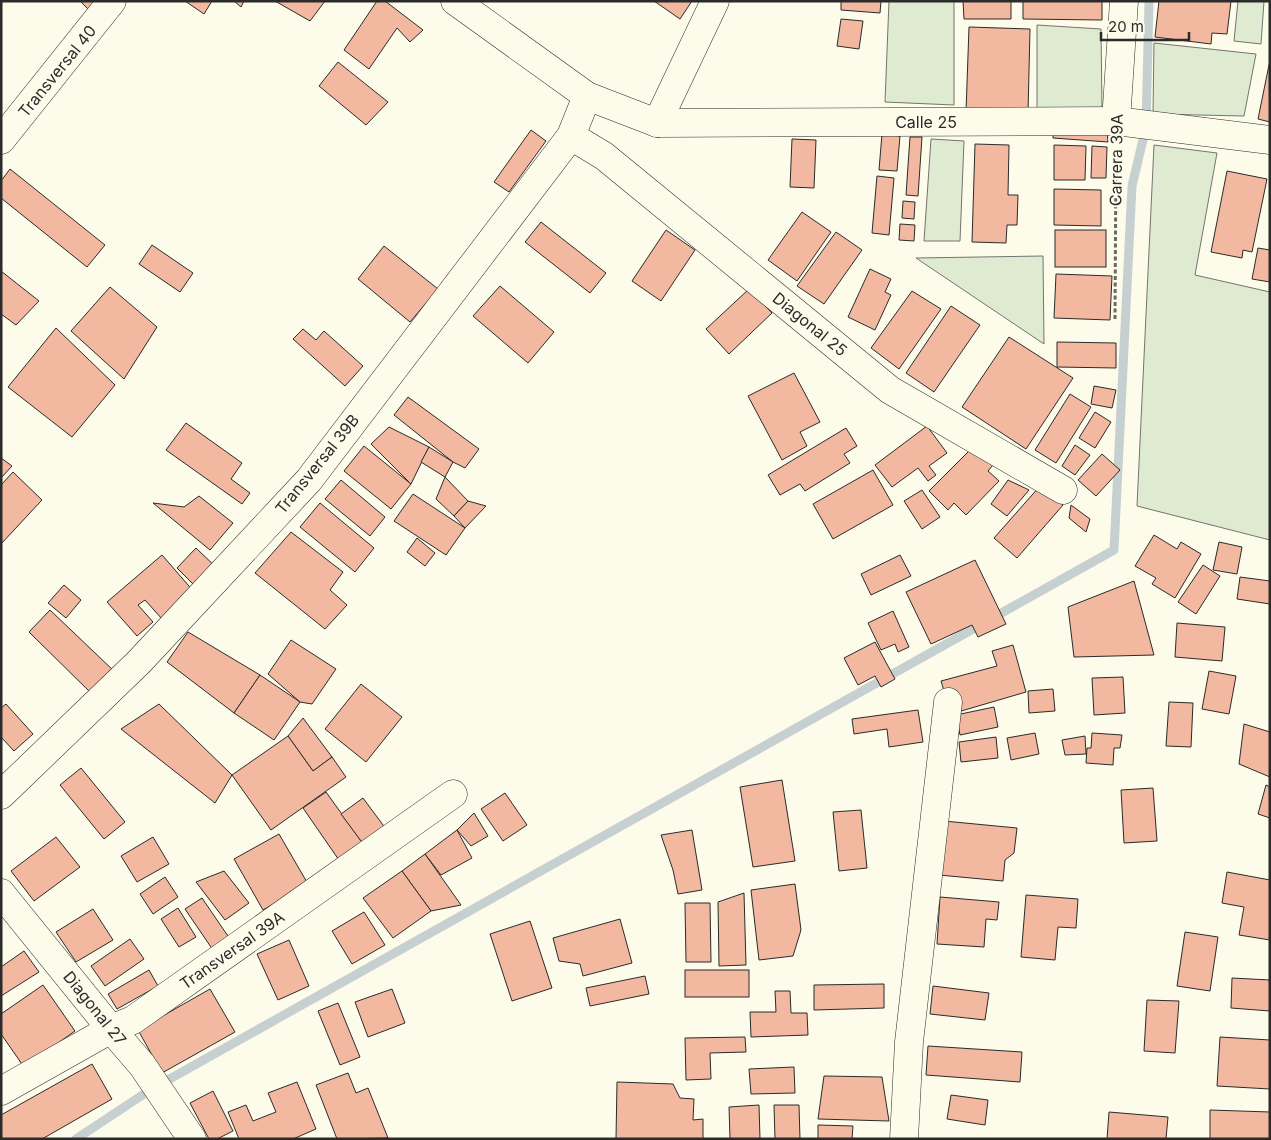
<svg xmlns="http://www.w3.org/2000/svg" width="1271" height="1140" viewBox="0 0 1271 1140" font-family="Inter,sans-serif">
	<rect width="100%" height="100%" fill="#fdfbea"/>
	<g fill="#deebd1" stroke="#74746e">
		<polygon points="889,1 954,1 954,105 885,102"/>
		<polygon points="1238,1 1264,1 1261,44 1234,41"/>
		<polygon points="1037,25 1101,29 1102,109 1037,108"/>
		<polygon points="1154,43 1256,54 1244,116 1153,114"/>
		<polygon points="931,139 964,141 960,241 924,241"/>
		<polygon points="1154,145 1217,153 1195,275 1270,292 1270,540 1137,506"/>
		<polygon points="1043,256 1044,344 916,258"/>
	</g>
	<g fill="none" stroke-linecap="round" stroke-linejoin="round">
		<polyline stroke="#c7d0d0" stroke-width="9" points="76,1139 150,1090 1114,550 1132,186 1146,127 1149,1"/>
	</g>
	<g fill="#f2b8a0" stroke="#2b2b2b">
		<polygon points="80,1 103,1 93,14"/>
		<polygon points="185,1 212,1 204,14"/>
		<polygon points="234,1 244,1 241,7"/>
		<polygon points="275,1 325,1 310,21"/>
		<polygon points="377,1 385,1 423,30 410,42 397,28 369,69 344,50"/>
		<polygon points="654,1 692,1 680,19"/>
		<polygon points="841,1 881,1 880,13 841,10"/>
		<polygon points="963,1 1011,1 1011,19 964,19"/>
		<polygon points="1023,1 1102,1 1102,20 1023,19"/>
		<polygon points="1159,1 1231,1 1227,34 1212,33 1211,44 1155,37"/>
		<polygon points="841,19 863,21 859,49 837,46"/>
		<polygon points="969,27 1030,29 1028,113 966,112"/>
		<polygon points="1270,60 1270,122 1258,119"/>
		<polygon points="338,62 388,102 366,125 319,86"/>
		<polygon points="1053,127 1107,130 1108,142 1053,138"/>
		<polygon points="531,130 546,141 509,192 494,182"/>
		<polygon points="882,134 900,136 897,171 879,170"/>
		<polygon points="910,137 922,137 918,196 906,195"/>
		<polygon points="792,139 816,140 814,188 790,187"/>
		<polygon points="975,144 1009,145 1008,195 1018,195 1017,225 1007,225 1006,243 972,242"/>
		<polygon points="1054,145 1086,146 1085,180 1054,180"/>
		<polygon points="1092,146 1107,147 1106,178 1091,178"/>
		<polygon points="10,169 105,245 87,267 1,198 1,181"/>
		<polygon points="1227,171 1267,179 1252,252 1243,250 1242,258 1211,252"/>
		<polygon points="877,176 894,178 889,235 872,233"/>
		<polygon points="1054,189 1101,190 1101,226 1054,225"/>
		<polygon points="903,201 915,202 914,219 902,218"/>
		<polygon points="802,212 831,232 797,281 768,260"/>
		<polygon points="541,222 606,273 590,293 525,242"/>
		<polygon points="900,224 915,225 914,241 899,240"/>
		<polygon points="666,230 695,250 661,301 632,281"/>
		<rect x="1055" y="230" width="51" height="37"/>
		<polygon points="836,232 862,250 824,304 797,286"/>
		<polygon points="152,245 193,273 180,292 139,264"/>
		<polygon points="384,246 438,289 410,322 358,279"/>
		<polygon points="1258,248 1270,250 1270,282 1252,279"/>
		<polygon points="870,269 891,279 885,292 891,295 875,330 848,317"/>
		<polygon points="1,271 39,301 16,325 1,314"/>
		<polygon points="1056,274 1112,276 1110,320 1054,318"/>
		<polygon points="500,286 554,332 528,363 473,316"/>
		<polygon points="110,287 157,327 124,379 71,331"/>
		<polygon points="749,289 772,313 729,354 706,329"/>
		<polygon points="912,291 941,309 899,369 871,348"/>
		<polygon points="951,306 980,325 934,392 906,373"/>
		<polygon points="56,328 115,385 72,437 8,387"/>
		<polygon points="303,329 316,340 324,331 363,366 345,386 293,339"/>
		<polygon points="1009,337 1073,378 1026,449 962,407"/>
		<polygon points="1057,342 1116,343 1116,368 1057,367"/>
		<polygon points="794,373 820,422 800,432 807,446 782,460 748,396"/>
		<polygon points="1094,386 1116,390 1112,408 1091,404"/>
		<polygon points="1070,394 1091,407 1056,463 1035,450"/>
		<polygon points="408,397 479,449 465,468 453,462 394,415"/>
		<polygon points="1095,412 1111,422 1095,448 1079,438"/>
		<polygon points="186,423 242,463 231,479 250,493 242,504 166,450"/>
		<polygon points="927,426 947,453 929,466 936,475 928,481 918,468 892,487 875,465"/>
		<polygon points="389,427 429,447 411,484 371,444"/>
		<polygon points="846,428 857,446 844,454 850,463 805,491 800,484 780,495 768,475"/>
		<polygon points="1075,445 1090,455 1075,475 1062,466"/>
		<polygon points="364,446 411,484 391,509 344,471"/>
		<polygon points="974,446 993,465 988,471 999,481 966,515 954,503 948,510 929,491"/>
		<polygon points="429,447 453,462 445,477 421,462"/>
		<polygon points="1102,454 1120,470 1096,496 1078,480"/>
		<polygon points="1,458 12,466 1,478"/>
		<polygon points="873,470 893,505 833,539 813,504"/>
		<polygon points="13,472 42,500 1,544 1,485"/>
		<polygon points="445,477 468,501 454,516 436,499"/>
		<polygon points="341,480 385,517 370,536 325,499"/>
		<polygon points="1008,480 1029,490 1007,516 991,504"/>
		<polygon points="1040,486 1063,505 1017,558 994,538"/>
		<polygon points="922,490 940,517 922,529 904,501"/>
		<polygon points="413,494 465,528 446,555 394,521"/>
		<polygon points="199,496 233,523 210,550 153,503 184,507"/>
		<polygon points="468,501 486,506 465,528 454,516"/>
		<polygon points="320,503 374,548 355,572 300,527"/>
		<polygon points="1071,505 1090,519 1086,532 1069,518"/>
		<polygon points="291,532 343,572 330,590 347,605 325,629 255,573"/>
		<polygon points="1154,535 1177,549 1181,542 1201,554 1175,598 1152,584 1156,578 1135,566"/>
		<polygon points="417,538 435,553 425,566 407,552"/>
		<polygon points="1219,542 1242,547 1237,574 1213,570"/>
		<polygon points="196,548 219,570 199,590 177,568"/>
		<polygon points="162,555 195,593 163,620 145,600 138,605 153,622 137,636 107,602"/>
		<polygon points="900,555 911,576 871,595 861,574"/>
		<polygon points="975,560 1006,624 978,637 972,625 931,644 906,592"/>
		<polygon points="1203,565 1220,576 1196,614 1178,602"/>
		<polygon points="1240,577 1270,581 1270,604 1237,599"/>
		<polygon points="1134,581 1154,655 1074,657 1068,607"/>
		<polygon points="64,585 81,600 66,618 48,603"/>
		<polygon points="50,610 116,673 94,696 29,632"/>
		<polygon points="893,611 909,647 898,652 895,644 881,650 868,623"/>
		<polygon points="1177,623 1225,627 1222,661 1175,657"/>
		<polygon points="188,632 260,675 234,713 167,662"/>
		<polygon points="291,640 336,669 312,704 300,702 268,674"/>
		<polygon points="875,642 895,679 881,687 875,676 858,685 844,658"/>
		<polygon points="1013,645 1026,692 951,714 941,681 997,666 992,651"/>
		<polygon points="1209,671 1236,676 1229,714 1202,709"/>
		<polygon points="260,675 300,702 274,740 234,713"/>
		<polygon points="1123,677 1125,713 1094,715 1092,678"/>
		<polygon points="361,684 402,717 366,762 325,729"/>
		<polygon points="1053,689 1055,711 1029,713 1028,691"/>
		<polygon points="1169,702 1193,703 1191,747 1166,746"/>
		<polygon points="6,704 33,734 14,751 1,737 1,708"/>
		<polygon points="159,704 232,775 215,803 121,729"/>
		<polygon points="994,707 998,727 960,735 956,715"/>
		<polygon points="918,710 923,742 889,747 887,729 854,734 852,719"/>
		<polygon points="303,718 332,757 313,771 288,736"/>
		<polygon points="1244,724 1270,732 1270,777 1239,764"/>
		<polygon points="1035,733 1039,754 1011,760 1007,738"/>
		<polygon points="1092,733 1122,735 1120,748 1114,748 1113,765 1086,763 1087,748 1091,748"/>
		<polygon points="288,736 313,771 332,757 346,777 271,830 232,775"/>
		<polygon points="1085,736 1086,754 1065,755 1062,740"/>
		<polygon points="996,737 998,758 961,762 959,742"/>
		<polygon points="81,768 125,822 104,839 60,785"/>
		<polygon points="782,780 795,861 753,867 740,787"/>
		<polygon points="1266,785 1270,787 1270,818 1258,814"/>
		<polygon points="1153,788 1157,841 1124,843 1121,790"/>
		<polygon points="326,792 364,845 341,863 303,808"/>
		<polygon points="505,793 527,825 503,841 481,809"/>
		<polygon points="363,798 386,829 364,845 341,814"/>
		<polygon points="861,810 867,868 839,871 833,812"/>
		<polygon points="474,813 488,836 471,846 457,830"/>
		<polygon points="944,821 1017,828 1014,853 1005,860 1003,881 939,875"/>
		<polygon points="457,830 472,858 441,875 425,854"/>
		<polygon points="692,830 702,890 678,894 673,870 661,835"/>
		<polygon points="279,834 308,884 263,910 234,859"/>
		<polygon points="56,837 80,867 34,901 11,871"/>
		<polygon points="153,837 169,864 137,882 121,856"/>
		<polygon points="425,854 461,905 431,911 402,871"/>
		<polygon points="224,871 249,903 225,920 196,882"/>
		<polygon points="402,871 431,911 393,938 363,898"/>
		<polygon points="1227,872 1270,880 1270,940 1239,935 1244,907 1222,903"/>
		<polygon points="165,877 178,897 153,914 140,894"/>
		<polygon points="795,884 801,930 793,956 759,960 751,890"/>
		<polygon points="744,893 746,965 719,966 718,902"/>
		<polygon points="1026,895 1078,899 1076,928 1058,927 1055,960 1021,957"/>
		<polygon points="940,897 999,902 997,920 986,919 984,947 937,944"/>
		<polygon points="202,898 232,942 215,953 185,909"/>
		<polygon points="685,903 710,903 711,962 686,962"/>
		<polygon points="178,908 196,937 179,947 161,919"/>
		<polygon points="93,909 113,940 76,962 56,932"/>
		<polygon points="364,912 385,945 352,964 332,931"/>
		<polygon points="620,919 632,963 583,976 580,964 559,961 553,938"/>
		<polygon points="530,921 552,988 512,1001 490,934"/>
		<polygon points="1185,932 1218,937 1210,991 1177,986"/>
		<polygon points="130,939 144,959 105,986 91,966"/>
		<polygon points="289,940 309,986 278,1000 257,954"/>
		<polygon points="24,951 39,972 1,996 1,967"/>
		<polygon points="149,970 158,986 117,1009 108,994"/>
		<rect x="685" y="970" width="64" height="27"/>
		<polygon points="645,976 649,994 590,1006 586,988"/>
		<polygon points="1232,978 1270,980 1270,1011 1231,1008"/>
		<polygon points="884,984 884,1008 814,1010 814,985"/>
		<polygon points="43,985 75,1031 24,1067 1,1034 1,1014"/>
		<polygon points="933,986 989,993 985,1020 930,1014"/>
		<polygon points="210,989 235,1032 162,1073 138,1030"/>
		<polygon points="392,989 405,1023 368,1037 355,1002"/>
		<polygon points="775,991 790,991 791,1013 807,1013 808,1035 751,1037 750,1012 776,1012"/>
		<polygon points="1147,1000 1179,1001 1175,1053 1144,1051"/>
		<polygon points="338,1003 360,1057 340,1065 318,1011"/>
		<polygon points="745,1037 746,1052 710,1053 711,1079 686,1080 685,1038"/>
		<polygon points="1220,1037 1270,1040 1270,1089 1217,1086"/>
		<polygon points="928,1046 1022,1052 1020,1082 926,1075"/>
		<polygon points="92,1064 112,1099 42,1139 1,1139 1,1115"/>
		<polygon points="794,1067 795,1093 751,1094 749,1069"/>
		<polygon points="348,1073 356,1093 368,1088 388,1138 337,1139 316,1085"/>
		<polygon points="824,1076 882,1077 889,1121 818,1119"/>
		<polygon points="297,1082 316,1129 293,1139 239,1139 228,1112 246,1105 253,1121 276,1112 268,1093"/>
		<polygon points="617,1082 673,1084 680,1098 694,1099 693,1120 703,1119 703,1139 616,1139"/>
		<polygon points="213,1091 233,1131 217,1139 209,1139 190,1103"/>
		<polygon points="951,1095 988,1100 985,1125 947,1119"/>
		<polygon points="759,1105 760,1139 730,1139 729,1107"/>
		<polygon points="774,1105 799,1105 800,1139 775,1139"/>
		<polygon points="1210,1110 1270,1112 1270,1139 1210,1139"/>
		<polygon points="1109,1112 1168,1117 1166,1139 1107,1139"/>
		<polygon points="818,1125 853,1126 852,1139 818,1139"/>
	</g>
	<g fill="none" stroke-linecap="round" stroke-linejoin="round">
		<defs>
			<g id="minor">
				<polyline points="455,1 587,96 657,123 1116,121 1270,140"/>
				<polyline points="1116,121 1124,1"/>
				<polyline points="657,123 715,1"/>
				<polyline points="571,136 604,156 890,390 1063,490"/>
				<polyline points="1,140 112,1"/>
				<polyline points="1,795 139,662 309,480 571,136 587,96"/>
				<polyline points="1,893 111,1029 142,1065 192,1139"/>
				<polyline points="1,1091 111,1029 133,1020 453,794"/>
				<polyline points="904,1139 909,1042 948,702"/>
			</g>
		</defs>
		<use href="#minor" stroke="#2b2b2b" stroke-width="29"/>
		<polyline stroke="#6a6964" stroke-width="3" stroke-dasharray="4 2.5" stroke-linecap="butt" points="1115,319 1116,149"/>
		<use href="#minor" stroke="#fdfbea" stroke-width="28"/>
	</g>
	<g text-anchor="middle" stroke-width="4" stroke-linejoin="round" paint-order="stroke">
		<g font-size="16" fill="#2b2b2b" stroke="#fdfbea">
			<text transform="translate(57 71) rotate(-51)" y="6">Transversal 40</text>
			<text x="926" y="128">Calle 25</text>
			<text transform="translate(1116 160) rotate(-89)" y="6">Carrera 39A</text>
			<text transform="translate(810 324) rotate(39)" y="6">Diagonal 25</text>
			<text transform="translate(317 464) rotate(-51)" y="6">Transversal 39B</text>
			<text transform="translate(232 950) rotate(-35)" y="6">Transversal 39A</text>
			<text transform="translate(95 1008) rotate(51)" y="6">Diagonal 27</text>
		</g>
	</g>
	<rect width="1271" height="1140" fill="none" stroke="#2b2b2b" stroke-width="5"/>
	<path d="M1101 32v8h88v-8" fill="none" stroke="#2b2b2b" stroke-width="2.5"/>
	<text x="1108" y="32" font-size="15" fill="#2b2b2b" stroke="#fdfbea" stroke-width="4" paint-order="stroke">20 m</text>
</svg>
